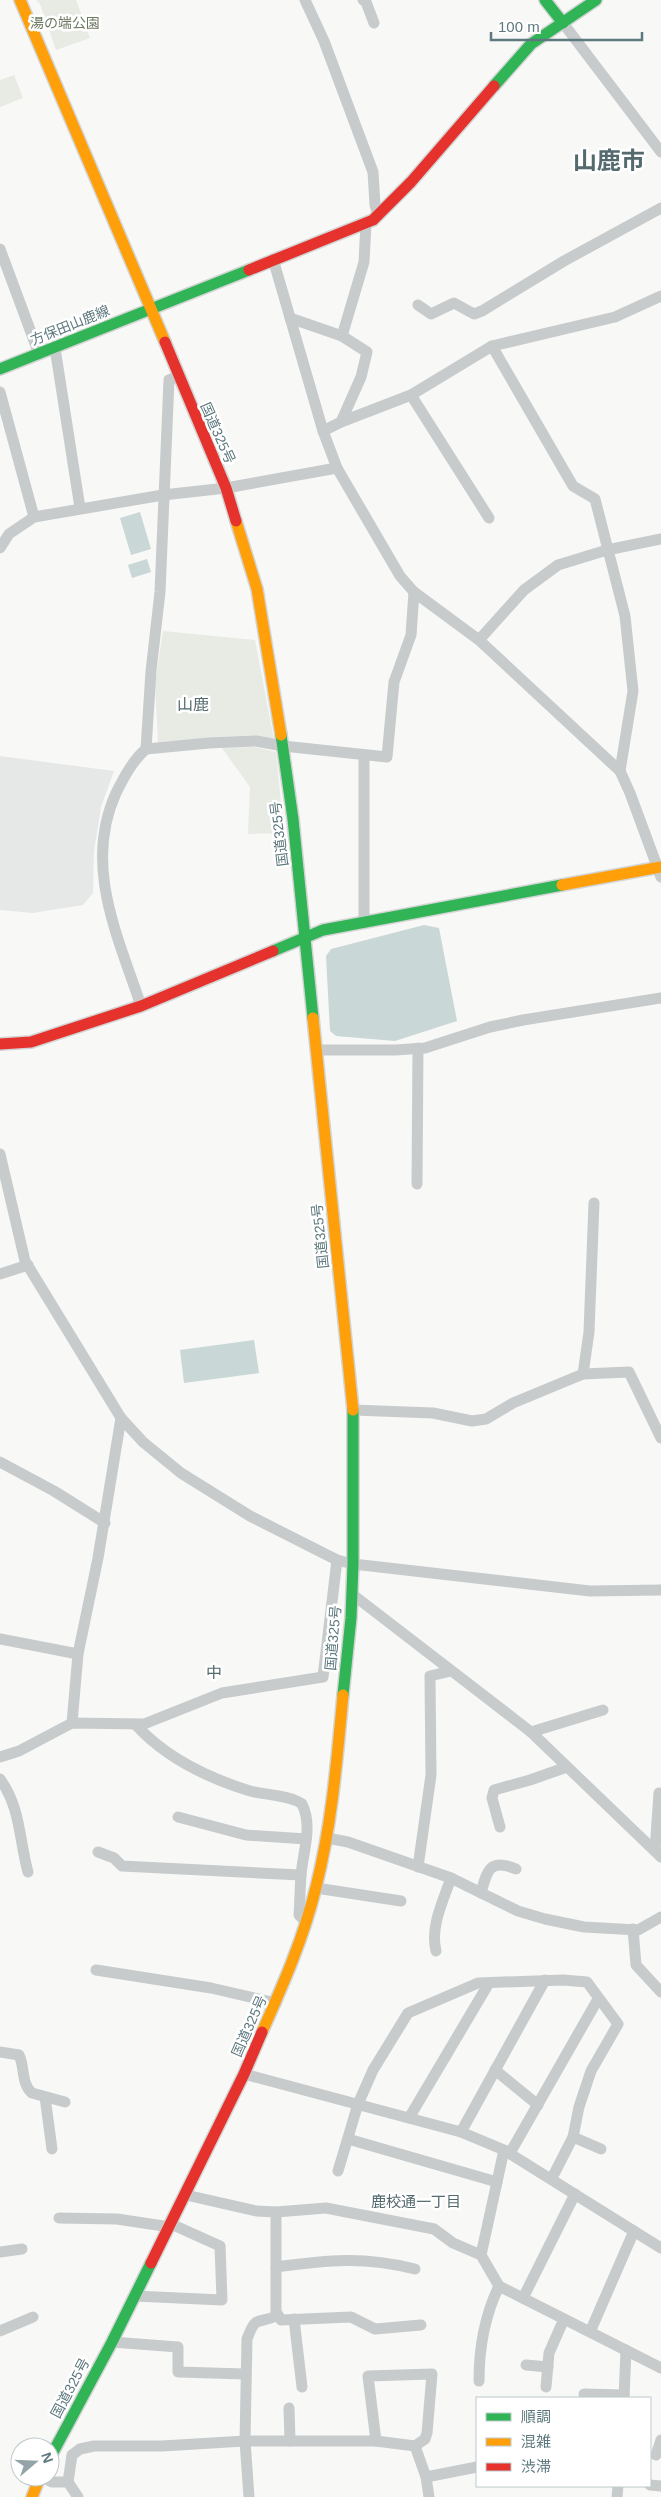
<svg xmlns="http://www.w3.org/2000/svg" width="661" height="2497" viewBox="0 0 661 2497" font-family="Helvetica,'Noto Sans JP',sans-serif">
	<rect width="100%" height="100%" fill="#f8f8f7"/>
	<polygon fill="#e6e8e7" points="0,756 114,771 101,807 94,851 93,893 83,905 33,913 0,910"/>
	<g fill="#e8eae4">
		<polygon points="36,0 76,0 90,38 56,50 40,4"/>
		<polygon points="14,75 23,98 0,107 0,80"/>
		<polygon points="163,631 255,640 274,740 257,736 158,742 155,684"/>
		<polygon points="255,747 276,752 284,833 248,834 250,787 222,748"/>
	</g>
	<g fill="#c9d7d7">
		<polygon points="140,512 151,549 131,555 120,518"/>
		<polygon points="147,559 151,572 132,578 128,565"/>
		<polygon points="424,925 439,928 457,1021 395,1041 336,1036 330,1031 326,956 331,949"/>
		<polygon points="254,1340 259,1373 184,1383 180,1350"/>
	</g>
	<g fill="none" stroke-linecap="round" stroke-linejoin="round">
		<defs>
			<g id="fast">
				<polyline points="545,0 563,23"/>
				<polyline points="494,86 531,44 596,0"/>
				<polyline points="0,369 249,270"/>
				<polyline points="281,735 293,819 313,1018"/>
				<polyline points="273,951 323,930 562,885"/>
				<polyline points="343,1695 351,1618 353,1564 353,1410"/>
				<polyline points="50,2458 112,2342 151,2263"/>
			</g>
			<g id="slow">
				<polyline points="20,0 165,342"/>
				<polyline points="236,521 257,589 281,735"/>
				<polyline points="562,885 661,867"/>
				<polyline points="313,1018 353,1410"/>
				<path d="M262,2032C283,1985 304,1937 316,1887C332,1824 337,1759 343,1695"/>
				<polyline points="32,2497 40,2477"/>
			</g>
			<g id="jam">
				<polyline points="249,270 373,220 411,182 494,86"/>
				<polyline points="165,342 226,488 236,521"/>
				<polyline points="0,1044 31,1042 141,1006 273,951"/>
				<polyline points="151,2263 244,2074 262,2032"/>
			</g>
		</defs>
		<use href="#fast" stroke="#d3d5d5" stroke-width="14"/>
		<use href="#slow" stroke="#d3d5d5" stroke-width="14"/>
		<use href="#jam" stroke="#d3d5d5" stroke-width="14"/>
		<g stroke="#c8cbcc" stroke-width="11">
			<polyline points="305,0 324,41 373,172 375,205 378,215"/>
			<polyline points="363,0 366,2 374,23"/>
			<polyline points="563,23 661,152"/>
			<polyline points="0,249 39,354"/>
			<polyline points="273,259 323,431 337,468 400,576 414,592 479,640 620,771 630,793 661,877"/>
			<polyline points="418,305 431,314 454,303 474,314 482,311 564,261 661,208"/>
			<polyline points="290,318 342,336 367,352 361,377 341,422"/>
			<polyline points="342,336 364,262 366,223"/>
			<polyline points="492,346 573,486 595,499 625,616 633,691 620,771"/>
			<polyline points="55,348 80,508"/>
			<polyline points="0,392 34,517"/>
			<polyline points="411,395 489,518"/>
			<polyline points="323,431 341,422 411,395 492,346 615,317 661,296"/>
			<polyline points="0,548 9,534 34,517 163,495 226,488 337,468"/>
			<polyline points="479,640 524,590 558,565 607,550 661,539"/>
			<polyline points="146,749 151,671 160,592 169,380 177,377"/>
			<polyline points="364,756 364,923"/>
			<path d="M141,1006C118,936 83,866 116,793C124,777 133,760 146,749L209,743L256,741L283,746L387,757L394,682L411,635L414,592"/>
			<polyline points="316,1050 395,1050 425,1048 490,1027 523,1020 661,998"/>
			<polyline points="0,1154 25,1261 121,1418 143,1442 181,1473 250,1516 337,1560 353,1564 590,1591 661,1590"/>
			<polyline points="417,1184 418,1048"/>
			<polyline points="0,1274 28,1265"/>
			<polyline points="583,1374 629,1372 661,1438"/>
			<polyline points="353,1410 433,1413 472,1421 486,1419 513,1403 583,1374 589,1332 594,1203"/>
			<polyline points="0,1462 54,1491 105,1523"/>
			<polyline points="352,1594 531,1732 661,1857"/>
			<polyline points="0,1639 78,1654"/>
			<polyline points="72,1723 78,1654 98,1558 121,1418"/>
			<path d="M136,1725C166,1758 208,1778 250,1791C265,1795 290,1795 302,1804C313,1826 303,1852 301,1875C300,1888 300,1901 299,1915L302,1918"/>
			<polyline points="531,1732 603,1710"/>
			<polyline points="0,1757 19,1751 72,1723 144,1724 222,1693 323,1677 337,1560"/>
			<path d="M0,1779C21,1808 19,1840 28,1872"/>
			<polyline points="178,1817 246,1835 306,1839"/>
			<polyline points="500,1827 492,1798 494,1790 530,1780 567,1767"/>
			<polyline points="327,1838 348,1842 451,1878 518,1911 545,1919 584,1927 638,1930 661,1917"/>
			<polyline points="655,1851 659,1793"/>
			<polyline points="98,1852 114,1858 122,1866 301,1875"/>
			<polyline points="418,1867 431,1775 430,1676 451,1671"/>
			<polyline points="316,1888 401,1901"/>
			<path d="M481,1893C487,1870 490,1858 516,1869"/>
			<polyline points="633,1929 636,1965 661,1992"/>
			<path d="M436,1951C430,1927 443,1901 451,1878"/>
			<polyline points="96,1970 211,1988 276,2003"/>
			<path d="M0,2052L19,2055C25,2067 21,2084 32,2093L65,2102"/>
			<polyline points="495,2070 538,2105"/>
			<polyline points="244,2074 461,2132 504,2150 661,2248"/>
			<polyline points="45,2097 52,2149"/>
			<polyline points="409,2118 489,1983"/>
			<polyline points="461,2132 545,1980"/>
			<polyline points="573,2137 601,2149"/>
			<polyline points="348,2139 497,2182"/>
			<polyline points="510,2153 598,1999"/>
			<polyline points="338,2171 358,2104 373,2070 408,2013 478,1983 563,1980 587,1982 618,2024 591,2071 579,2107 573,2137 552,2178"/>
			<polyline points="186,2195 256,2211 276,2212 326,2208 434,2229 453,2243 481,2255 499,2286 661,2368"/>
			<polyline points="276,2212 276,2312 281,2320 351,2317 375,2329 421,2325"/>
			<polyline points="59,2218 117,2219 170,2227"/>
			<polyline points="0,2252 22,2249"/>
			<polyline points="481,2255 504,2150"/>
			<path d="M276,2267C328,2260 363,2256 415,2269"/>
			<polyline points="135,2296 222,2300 220,2246 171,2224"/>
			<polyline points="523,2298 575,2194"/>
			<polyline points="294,2319 302,2387"/>
			<polyline points="0,2331 33,2317"/>
			<polyline points="590,2332 634,2231"/>
			<polyline points="112,2342 178,2347 178,2372 245,2374"/>
			<polyline points="526,2365 548,2367"/>
			<path d="M479,2381C479,2347 484,2317 499,2286"/>
			<polyline points="546,2387 549,2353 564,2319"/>
			<polyline points="584,2394 624,2395"/>
			<polyline points="624,2398 626,2350"/>
			<polyline points="289,2408 290,2441"/>
			<polyline points="376,2441 368,2376 432,2374 427,2433 425,2439 415,2446"/>
			<polyline points="656,2455 661,2440"/>
			<polyline points="42,2477 52,2482 68,2482 78,2497"/>
			<polyline points="426,2477 477,2467"/>
			<polyline points="68,2482 72,2455 80,2449 94,2446 162,2446 245,2441 376,2441 415,2446 426,2477 429,2497"/>
			<polyline points="650,2485 661,2486"/>
			<path d="M249,2497L245,2441L247,2339C257,2312 258,2326 278,2315"/>
			<polyline points="617,2497 618,2486"/>
		</g>
		<use href="#fast" stroke="#30b455" stroke-width="11"/>
		<use href="#slow" stroke="#ff9f0a" stroke-width="11"/>
		<use href="#jam" stroke="#e5322d" stroke-width="11"/>
	</g>
	<g text-anchor="middle" stroke-width="5" stroke-linejoin="round" paint-order="stroke">
		<g font-size="14" fill="#6d7a61" stroke="#fff">
			<text x="65" y="28">湯の端公園</text>
		</g>
		<g font-size="14" fill="#5d787e" stroke="#fff">
			<text transform="translate(70 325) rotate(-22)" y="5">方保田山鹿線</text>
			<text transform="translate(218 433) rotate(66)" y="5">国道325号</text>
			<text transform="translate(279 834) rotate(-97)" y="5">国道325号</text>
			<text transform="translate(320 1236) rotate(-96)" y="5">国道325号</text>
			<text transform="translate(333 1638) rotate(-85)" y="5">国道325号</text>
			<text transform="translate(249 2026) rotate(-66)" y="5">国道325号</text>
			<text transform="translate(70 2388) rotate(-62)" y="5">国道325号</text>
		</g>
		<g font-size="15" fill="#546a6e" stroke="#fff">
			<text x="416" y="2207">鹿校通一丁目</text>
		</g>
		<g font-size="16" fill="#546a6e" stroke="#fff">
			<text x="193" y="710">山鹿</text>
			<text x="214" y="1678">中</text>
		</g>
		<g font-size="24" font-weight="bold" fill="#546a6e" stroke="#fff">
			<text x="609" y="169">山鹿市</text>
		</g>
	</g>
	<rect x="476" y="2397" width="175" height="90" fill="#ffffff" stroke="#bec9cb"/>
	<rect x="486" y="2413" width="25" height="8" fill="#30b455" stroke="#bec9cb"/>
	<text x="521" y="2422" font-size="15" fill="#5d787e">順調</text>
	<rect x="486" y="2438" width="25" height="8" fill="#ff9f0a" stroke="#bec9cb"/>
	<text x="521" y="2447" font-size="15" fill="#5d787e">混雑</text>
	<rect x="486" y="2463" width="25" height="8" fill="#e5322d" stroke="#bec9cb"/>
	<text x="521" y="2472" font-size="15" fill="#5d787e">渋滞</text>
	<g transform="translate(35 2462) rotate(71)"><circle r="24" fill="#ffffff" stroke="#bec9cb"/>
	<path d="M0-4L9 19L0 12L-9 19Z" fill="#93a5a8"/>
	<text y="-8" font-size="14" font-weight="bold" text-anchor="middle" fill="#5d787e">N</text>
	</g>
	<path d="M491 32v8h151v-8" fill="none" stroke="#5d787e" stroke-width="2.5"/>
	<text x="498" y="32" font-size="15" fill="#5d787e" stroke="#ffffff" stroke-width="4" paint-order="stroke">100 m</text>
</svg>
